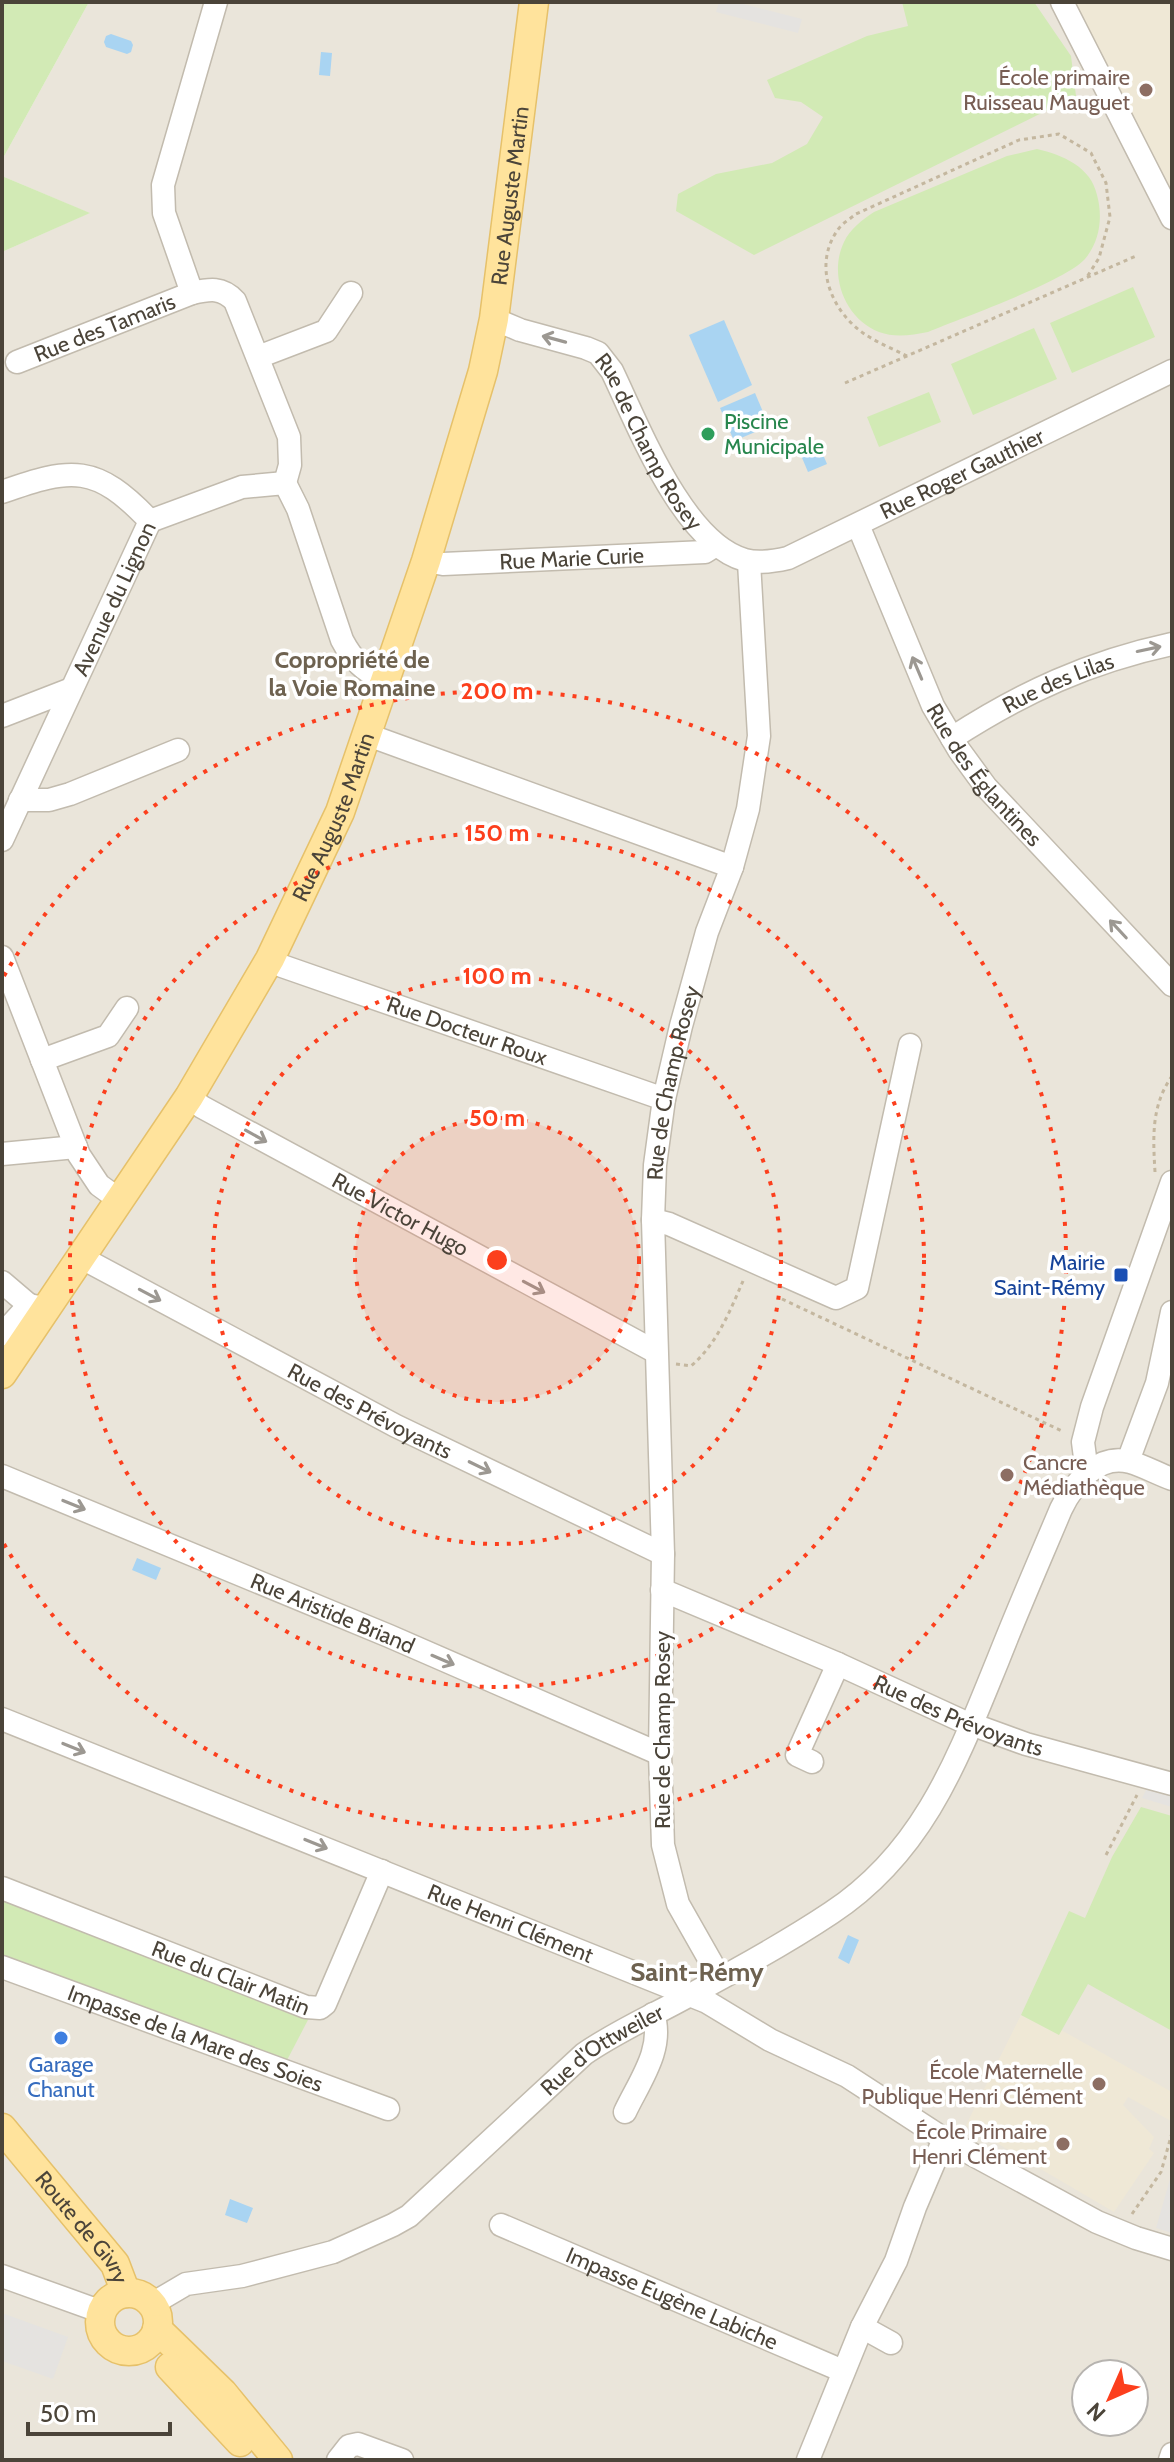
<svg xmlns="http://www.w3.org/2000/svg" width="1174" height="2462" viewBox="0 0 1174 2462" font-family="Cabin,sans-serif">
	<rect width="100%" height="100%" fill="#f6f3ec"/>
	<path fill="#eae5da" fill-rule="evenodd" d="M89,2H1172V2460H2V252L89,213L2,176V160ZM1086,2374H1134V2422H1086Z"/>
	<g fill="#efe8d6">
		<polygon points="1076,2 1172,2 1172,198 1078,7"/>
		<polygon points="1021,2015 1058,2034 1061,2030 1172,2092 1171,2121 1128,2097 1123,2105 1154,2137 1149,2149 1154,2153 1114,2212 966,2125"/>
	</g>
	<g fill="#d2eab5">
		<polygon points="2,2 89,2 2,160"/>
		<polygon points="902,2 1034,2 1071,56 1076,96 754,255 676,211 678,194 716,174 772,163 807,144 823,117 801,102 775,98 767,80 867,36 908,26"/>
		<path d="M1037,149C1063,155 1091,167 1097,195C1103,217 1100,241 1085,259C1064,282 961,318 928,332C912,335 895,338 879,332C845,319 828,275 844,242C850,229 862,220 874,212L1007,156Z"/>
		<polygon points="2,176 90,213 2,252"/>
		<polygon points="1133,287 1155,337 1072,373 1050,323"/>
		<polygon points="1034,328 1057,379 973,415 951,364"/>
		<polygon points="929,392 941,422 879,447 867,417"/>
		<polygon points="1141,1807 1172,1816 1172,2031 1088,1984 1059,2035 1021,2015 1069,1911 1085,1918 1112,1857"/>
		<polygon points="2,1899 309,2018 285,2064 2,1959"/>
	</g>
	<g fill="#e5e3e0">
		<polygon points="719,2 735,2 802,19 798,33 716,12"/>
		<polygon points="1146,1790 1172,1797 1172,1807 1142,1798"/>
		<polygon points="1172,2172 1172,2233 1156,2228"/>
		<polygon points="2,2313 68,2337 53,2379 2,2361"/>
	</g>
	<g fill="#a9d4f2">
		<polygon points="111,34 131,41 133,45 131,52 127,54 106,47 104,42 106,36"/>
		<polygon points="321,52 332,53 330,76 319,75"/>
		<polygon points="724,320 752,385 718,402 689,335"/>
		<polygon points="755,393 769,426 734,441 720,408"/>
		<polygon points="819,445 827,464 808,472 800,453"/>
		<polygon points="137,1558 161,1568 156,1580 132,1570"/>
		<polygon points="848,1935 859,1940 849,1964 838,1958"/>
		<polygon points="230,2199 253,2208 247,2223 225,2215"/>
	</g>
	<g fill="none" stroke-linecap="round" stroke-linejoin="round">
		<defs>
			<g id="minor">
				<path d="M216,2L163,185L164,213L192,293C210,289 222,287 235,301L289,437L290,465L285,483"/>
				<polyline points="1062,2 1172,218"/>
				<path id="s1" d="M494,319L520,330L586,348L598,353L612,371C638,425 683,543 745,560C759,564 775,561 788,558L1172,371"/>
				<polyline points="258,357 326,331 351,293"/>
				<path id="s2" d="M17,362L192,293"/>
				<path d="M2,492C72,467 96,464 150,521"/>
				<path id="s3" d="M858,525L933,706L959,750L986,787L1172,985"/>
				<path id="s4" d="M426,561L443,564L705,552L716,545"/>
				<polyline points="2,716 69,690"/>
				<polyline points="368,735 732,867"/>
				<path id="s5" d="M952,738C1023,692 1089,662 1172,644"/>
				<polyline points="20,800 49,800 70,794 178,750"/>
				<path id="s6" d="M2,840L150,521L242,487L285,483L298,509L342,640C353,661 364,671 385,681"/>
				<polyline points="2,957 79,1155 99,1185 121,1201"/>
				<path id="s7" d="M270,959L282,966L664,1099"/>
				<polyline points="42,1060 108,1036 127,1008"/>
				<path id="s8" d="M189,1097L202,1107L656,1352"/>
				<polyline points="2,1154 76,1147"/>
				<polyline points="653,1220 669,1224 836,1298 857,1288 910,1045"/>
				<path id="s9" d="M82,1258L396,1426L663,1554"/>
				<polyline points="2,1282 29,1305"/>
				<polyline points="2,1335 29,1305 48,1309"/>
				<polyline points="1128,1461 1157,1383 1172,1312"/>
				<polyline points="1087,1473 1083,1442 1092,1407 1172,1182"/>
				<path id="s10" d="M2,1476L389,1636L660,1754"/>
				<path id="s11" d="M662,1590L838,1664L960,1720L1026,1744L1172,1784"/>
				<path id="s12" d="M2,1719L707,2002L770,2040L847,2076L944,2139L1097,2222L1136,2238L1172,2249"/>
				<polyline points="812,1762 797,1755 838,1664"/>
				<path id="s13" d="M2,1888L306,2007L320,2008L325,2004L382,1871"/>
				<path id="s14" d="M2,1967L388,2109"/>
				<path id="s15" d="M720,1978L678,1904L663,1845L660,1754L663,1554L653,1220L655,1165L664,1099L681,1026L707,932L732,867L748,809L759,736L749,562"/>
				<path d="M625,2112C639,2082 665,2048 653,2014"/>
				<path id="s16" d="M501,2225L843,2371"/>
				<polyline points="2,2276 102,2312"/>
				<path id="s17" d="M152,2304L186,2284L242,2276L333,2252L393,2225L409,2216L584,2054C617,2031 654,2015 690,1995C737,1970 786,1943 831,1913C924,1852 958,1758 998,1660C1018,1609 1040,1559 1061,1509C1073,1484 1098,1453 1130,1462C1144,1466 1158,1474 1172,1479"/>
				<polyline points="862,2327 891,2343"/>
				<polyline points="338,2460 349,2446 358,2444 402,2460"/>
				<polyline points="808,2460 862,2327 896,2261 915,2207 944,2139"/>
				<polyline points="1170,2460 1172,2454"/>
			</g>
			<g id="major">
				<path id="s18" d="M2,1374L189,1097L270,959L340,812L426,561L483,371L494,319L534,2"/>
				<path id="s19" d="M2,2128L115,2264L126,2293"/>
				<circle cx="129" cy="2322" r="29"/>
				<polyline points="157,2329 223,2393 278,2460"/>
				<polyline points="170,2367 240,2442"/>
			</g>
		</defs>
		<use href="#minor" stroke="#c2bbae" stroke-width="25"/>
		<use href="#major" stroke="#e6c16a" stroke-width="31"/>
		<g stroke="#c4b79f" stroke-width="3" stroke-dasharray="4 4" stroke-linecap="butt">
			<path d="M907,356C893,349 876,342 863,333C831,310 813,266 837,231C841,224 850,219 856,214L1019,140L1059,134L1091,153L1106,183L1110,217L1099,258L1087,277"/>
			<polyline points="845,383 1136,256"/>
			<path d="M1155,1172C1153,1137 1151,1106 1172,1076"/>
			<polyline points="782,1299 1064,1432"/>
			<path d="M676,1364L691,1366C717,1344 730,1311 743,1281"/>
			<polyline points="1106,1855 1137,1795"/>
			<polyline points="1132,2214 1161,2172 1172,2133"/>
		</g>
		<use href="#minor" stroke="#fff" stroke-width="22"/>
		<use href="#major" stroke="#ffe39c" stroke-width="28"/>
	</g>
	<defs><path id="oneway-shaft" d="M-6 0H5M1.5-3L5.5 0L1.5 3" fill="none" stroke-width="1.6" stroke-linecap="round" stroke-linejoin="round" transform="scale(2)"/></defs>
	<g stroke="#9c9892">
		<use href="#oneway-shaft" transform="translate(554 339) rotate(-165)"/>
		<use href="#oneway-shaft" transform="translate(1149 649) rotate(-12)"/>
		<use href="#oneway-shaft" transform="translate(917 668) rotate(-113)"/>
		<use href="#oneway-shaft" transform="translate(1118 929) rotate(-133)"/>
		<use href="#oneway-shaft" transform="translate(256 1136) rotate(29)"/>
		<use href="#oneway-shaft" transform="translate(534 1287) rotate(28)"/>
		<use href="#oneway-shaft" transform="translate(150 1295) rotate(28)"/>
		<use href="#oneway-shaft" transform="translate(480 1467) rotate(26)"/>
		<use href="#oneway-shaft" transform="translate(74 1505) rotate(22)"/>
		<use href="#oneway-shaft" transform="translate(443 1660) rotate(23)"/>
		<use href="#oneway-shaft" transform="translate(74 1748) rotate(22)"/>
		<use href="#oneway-shaft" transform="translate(316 1844) rotate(22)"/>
	</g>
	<circle cx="497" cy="1260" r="142" fill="#fc3f1d" fill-opacity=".12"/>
	<g fill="none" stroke="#fc3f1d" stroke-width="4" stroke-dasharray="4 8">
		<circle cx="497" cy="1260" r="142"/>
		<circle cx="497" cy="1260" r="284"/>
		<circle cx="497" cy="1260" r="427"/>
		<path d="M4 976A569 569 0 1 1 4 1544"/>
	</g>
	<g fill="#8d6e63" stroke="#fff" stroke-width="3">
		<circle cx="1146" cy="90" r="8"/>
		<circle cx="1007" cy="1475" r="8"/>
		<circle cx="1099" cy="2084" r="8"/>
		<circle cx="1063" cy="2144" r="8"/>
	</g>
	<circle fill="#2e9e5b" stroke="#fff" stroke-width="3" cx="708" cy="434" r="8"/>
	<rect fill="#1a4fb4" stroke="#fff" stroke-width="3" x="1113" y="1267" width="16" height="16" rx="4"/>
	<circle fill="#3f7fe0" stroke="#fff" stroke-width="3" cx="61" cy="2038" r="8"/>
	<g text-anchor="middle" stroke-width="7" stroke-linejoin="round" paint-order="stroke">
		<g font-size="22" fill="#785e54" stroke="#fff" text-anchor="end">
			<text x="1130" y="85">École primaire<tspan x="1130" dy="25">Ruisseau Mauguet</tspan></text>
			<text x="1023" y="1470" text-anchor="start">Cancre<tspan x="1023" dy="25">Médiathèque</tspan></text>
			<text x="1083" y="2079">École Maternelle<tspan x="1083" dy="25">Publique Henri Clément</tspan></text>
			<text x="1047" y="2139">École Primaire<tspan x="1047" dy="25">Henri Clément</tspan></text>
		</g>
		<g font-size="22" fill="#4b4439" stroke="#fff">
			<text dy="8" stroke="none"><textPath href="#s18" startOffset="1298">Rue Auguste Martin</textPath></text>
			<text dy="8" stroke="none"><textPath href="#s2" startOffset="94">Rue des Tamaris</textPath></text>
			<text dy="8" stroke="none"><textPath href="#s1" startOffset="212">Rue de Champ Rosey</textPath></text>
			<text dy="8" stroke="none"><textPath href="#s1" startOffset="606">Rue Roger Gauthier</textPath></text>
			<text dy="8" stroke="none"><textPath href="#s4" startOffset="146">Rue Marie Curie</textPath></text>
			<text dy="8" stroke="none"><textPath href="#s6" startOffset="266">Avenue du Lignon</textPath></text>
			<text dy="8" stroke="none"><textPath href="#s5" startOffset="120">Rue des Lilas</textPath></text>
			<text dy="8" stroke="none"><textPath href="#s3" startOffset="282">Rue des Églantines</textPath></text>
			<text dy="8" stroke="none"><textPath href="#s18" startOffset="650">Rue Auguste Martin</textPath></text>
			<text dy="8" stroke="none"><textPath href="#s7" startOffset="210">Rue Docteur Roux</textPath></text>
			<text dy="8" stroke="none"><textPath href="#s15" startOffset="910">Rue de Champ Rosey</textPath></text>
			<text dy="8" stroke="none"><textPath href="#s8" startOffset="242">Rue Victor Hugo</textPath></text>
			<text dy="8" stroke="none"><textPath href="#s9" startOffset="326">Rue des Prévoyants</textPath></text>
			<text dy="8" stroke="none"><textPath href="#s10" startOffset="358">Rue Aristide Briand</textPath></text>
			<text dy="8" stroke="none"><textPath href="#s11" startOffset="322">Rue des Prévoyants</textPath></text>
			<text transform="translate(662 1730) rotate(-90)" y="8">Rue de Champ Rosey</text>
			<text dy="8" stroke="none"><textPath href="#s12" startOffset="548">Rue Henri Clément</textPath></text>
			<text dy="8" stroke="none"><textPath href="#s13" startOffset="246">Rue du Clair Matin</textPath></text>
			<text dy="8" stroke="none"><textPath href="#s14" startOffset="206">Impasse de la Mare des Soies</textPath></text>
			<text dy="8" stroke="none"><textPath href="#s17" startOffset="530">Rue d'Ottweiler</textPath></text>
			<text dy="8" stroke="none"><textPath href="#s19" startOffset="128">Route de Givry</textPath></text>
			<text dy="8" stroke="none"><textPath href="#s16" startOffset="186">Impasse Eugène Labiche</textPath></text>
		</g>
		<g font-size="22" fill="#27864d" stroke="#fff" text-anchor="start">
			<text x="724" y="429">Piscine<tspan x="724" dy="25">Municipale</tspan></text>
		</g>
		<g font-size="22" fill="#164399" stroke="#fff" text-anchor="end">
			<text x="1105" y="1270">Mairie<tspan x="1105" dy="25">Saint-Rémy</tspan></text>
		</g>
		<g font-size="22" fill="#366cbe" stroke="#fff">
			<text x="61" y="2072">Garage<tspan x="61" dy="25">Chanut</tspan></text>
		</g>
		<g font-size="24" font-weight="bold" fill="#6e6250" stroke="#fff">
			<text x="352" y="668">Copropriété de<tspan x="352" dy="28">la Voie Romaine</tspan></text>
		</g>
		<g font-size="26" font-weight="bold" fill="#6e6250" stroke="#fff">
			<text x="697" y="1981">Saint-Rémy</text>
		</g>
	</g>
	<circle cx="497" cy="1260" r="12" fill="#fc3f1d" stroke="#fff" stroke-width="4"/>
	<g font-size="24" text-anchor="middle" font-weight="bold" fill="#fc3f1d" stroke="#fff" stroke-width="7" stroke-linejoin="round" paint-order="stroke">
		<text x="497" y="699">200 m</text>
		<text x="497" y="841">150 m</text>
		<text x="497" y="984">100 m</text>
		<text x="497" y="1126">50 m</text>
	</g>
	<rect width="1174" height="2462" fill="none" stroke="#4b4439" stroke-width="8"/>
	<g transform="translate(1110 2398) rotate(225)"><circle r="38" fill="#ffffff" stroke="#b7b4b0" stroke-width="2"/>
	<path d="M0-6L14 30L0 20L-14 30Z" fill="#fc3f1d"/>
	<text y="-12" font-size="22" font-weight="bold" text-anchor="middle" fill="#4b4439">N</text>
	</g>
	<path d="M28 2422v12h142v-12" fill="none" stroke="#4b4439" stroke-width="4"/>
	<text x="40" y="2422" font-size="24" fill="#4b4439" stroke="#ffffff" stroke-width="6" paint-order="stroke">50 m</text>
</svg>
